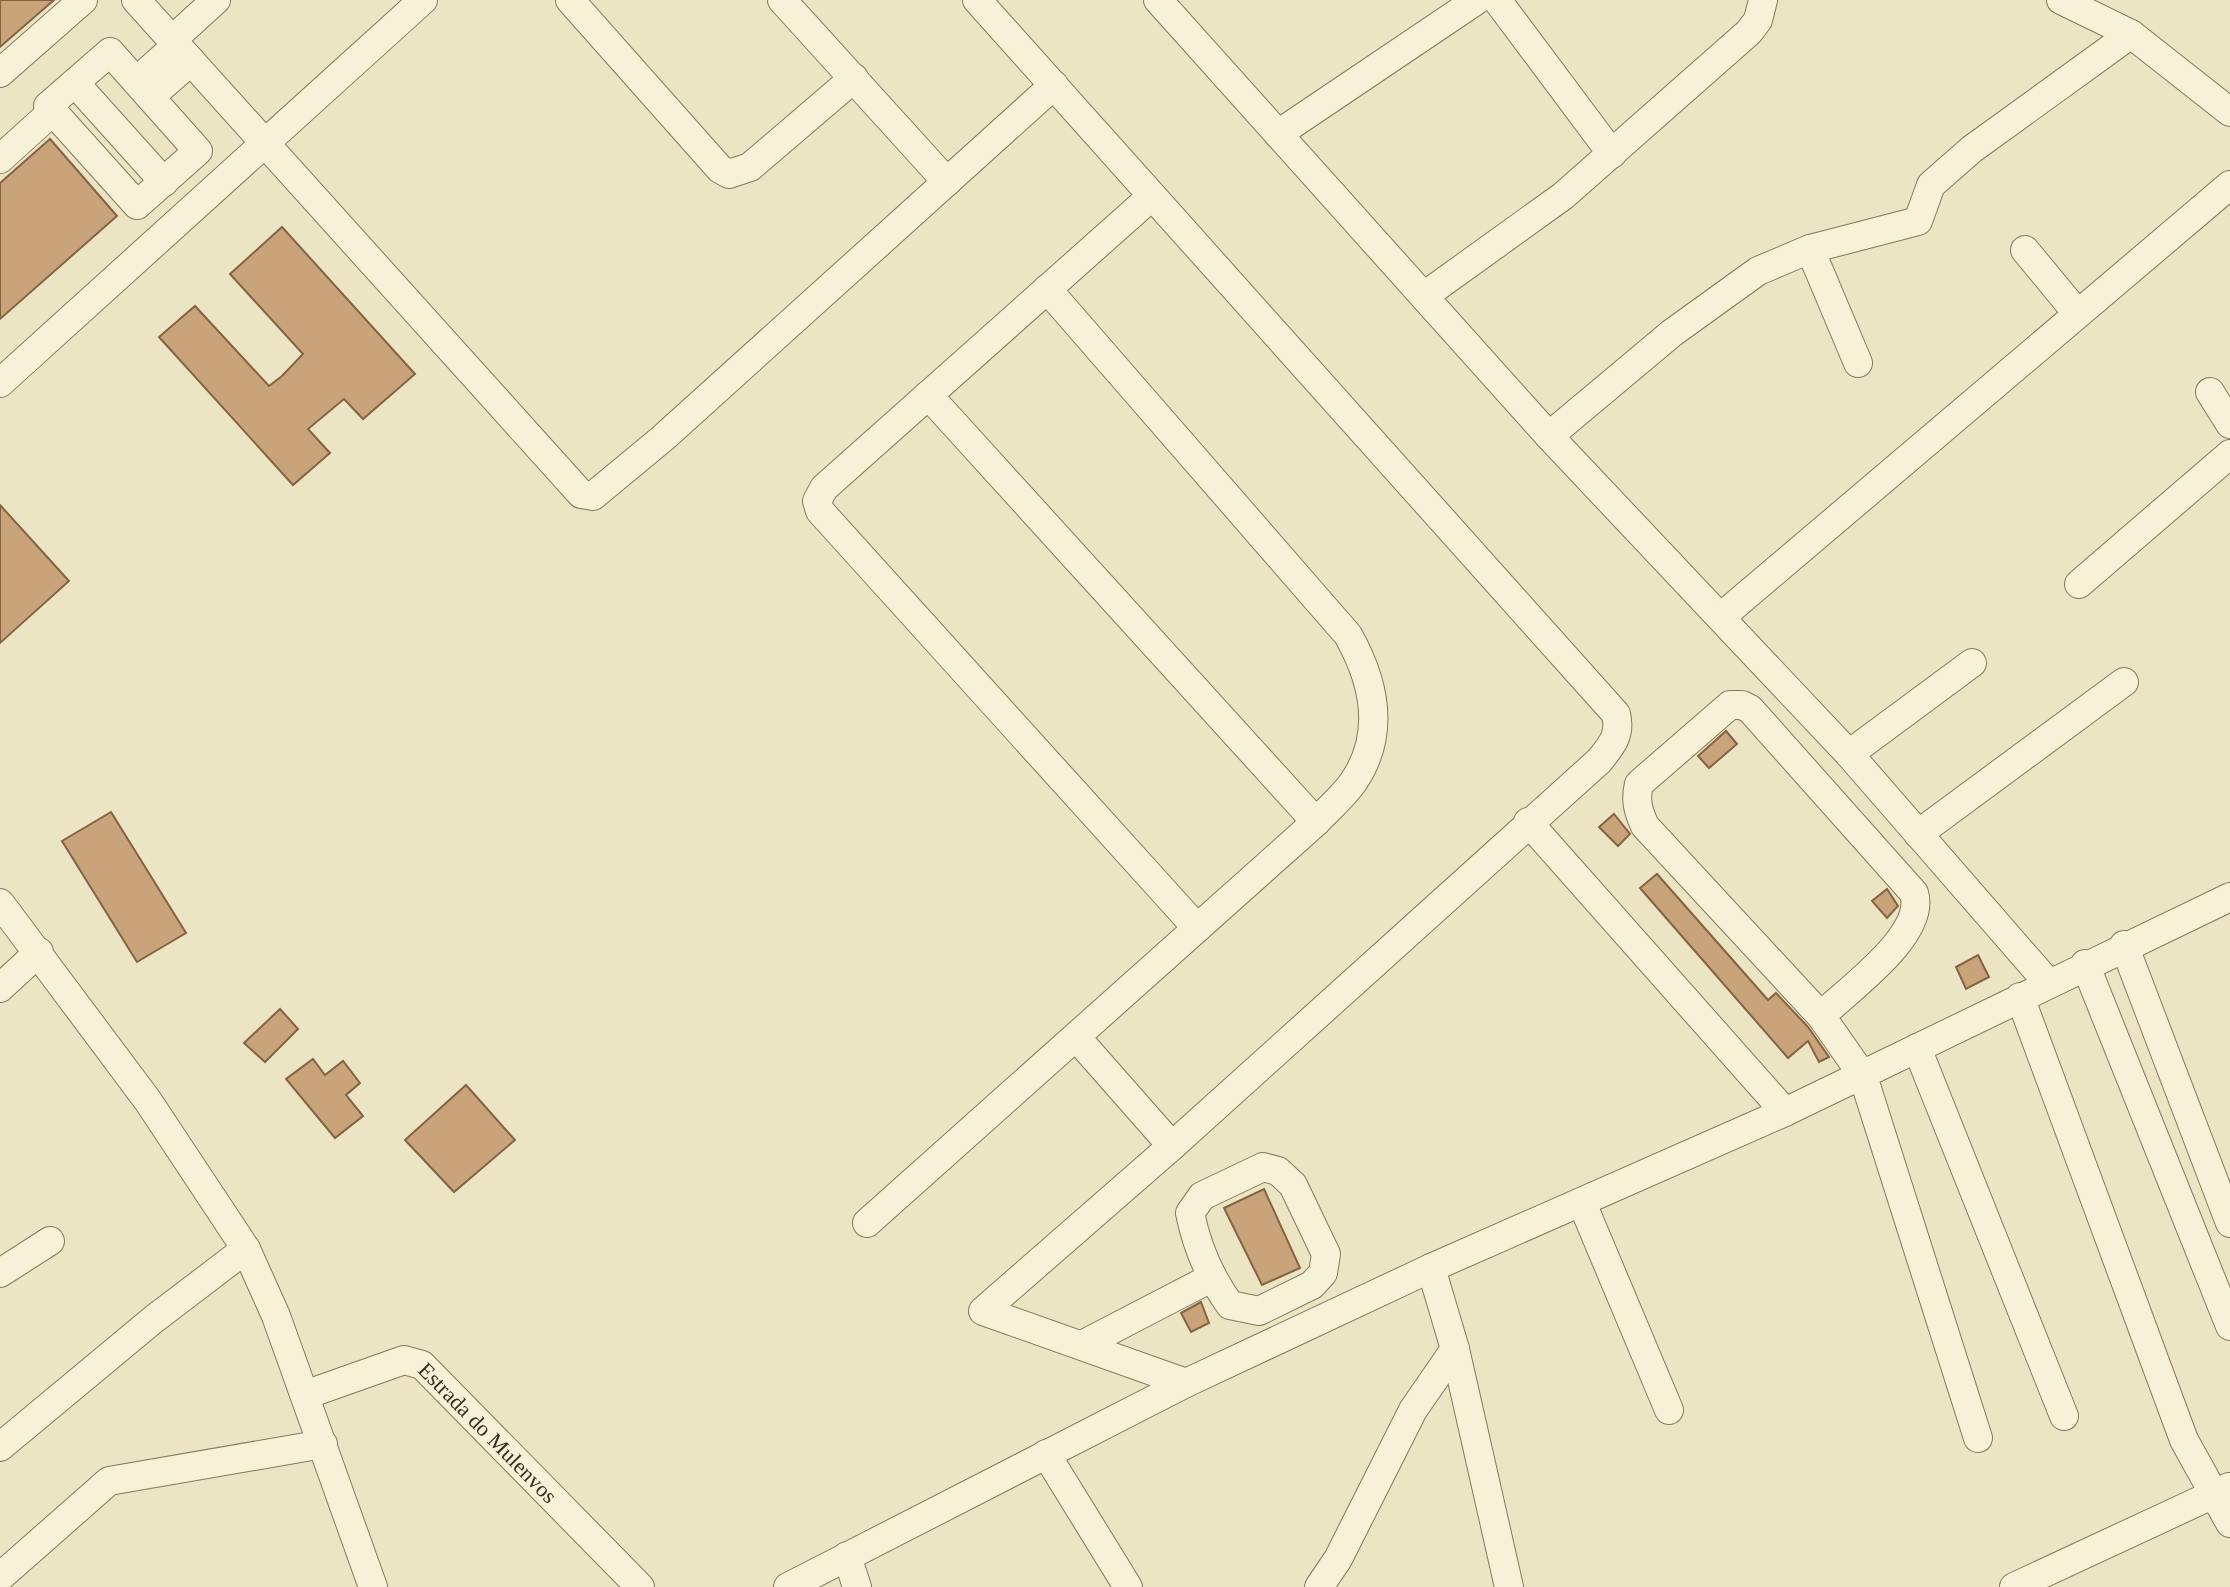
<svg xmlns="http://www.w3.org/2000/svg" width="2230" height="1587" viewBox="0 0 2230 1587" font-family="Georgia,serif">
	<rect width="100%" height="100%" fill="#ece5c4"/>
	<g fill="#c9a47b" stroke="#856342" stroke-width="2">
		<polygon points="0,0 54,0 0,47"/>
		<polygon points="50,139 117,216 0,319 0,183"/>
		<polygon points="282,227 415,374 363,419 344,399 308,429 330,453 293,485 159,337 195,306 269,386 282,376 303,354 230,274"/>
		<polygon points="0,505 69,581 0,643"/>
		<polygon points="1726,731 1737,744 1709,768 1698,756"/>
		<polygon points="111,812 186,933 137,962 62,841"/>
		<polygon points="1614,814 1630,834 1618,846 1599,827"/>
		<polygon points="1657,874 1768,1000 1776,993 1808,1027 1829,1057 1819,1062 1808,1041 1788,1058 1640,888"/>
		<polygon points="1887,889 1898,906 1887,918 1872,901"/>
		<polygon points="1978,955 1989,977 1966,989 1956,967"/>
		<polygon points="280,1009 298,1029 265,1062 244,1043"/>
		<polygon points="313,1059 325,1075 343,1061 360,1083 346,1095 363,1116 335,1138 286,1079"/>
		<polygon points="466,1085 515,1140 454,1192 405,1140"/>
		<polygon points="1264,1189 1300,1268 1262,1285 1224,1208"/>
		<polygon points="1201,1302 1209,1323 1191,1332 1181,1313"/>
	</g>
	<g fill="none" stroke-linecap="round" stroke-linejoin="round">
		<defs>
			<g id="minor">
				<polyline points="136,0 581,494 593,496 663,438 1054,85"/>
				<polyline points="570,0 720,169 729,174 750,167 854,78"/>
				<polyline points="782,0 947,182"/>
				<path d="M977,0L1616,714C1621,735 1612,745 1599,761L1172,1146L983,1311L1186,1383"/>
				<polyline points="1158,0 1549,436 1849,754 2049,984"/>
				<polyline points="1497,0 1612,154"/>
				<polyline points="2061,0 2131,34 2230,112"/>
				<polyline points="172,40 216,0"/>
				<polygon points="110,52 198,151 137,205 48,106"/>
				<polyline points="0,73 83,0"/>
				<polyline points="137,81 177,45"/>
				<polyline points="75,83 164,182"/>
				<polyline points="150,97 191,61"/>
				<polyline points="1278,134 1477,0"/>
				<polyline points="0,159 53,111"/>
				<polyline points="1152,196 824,488 817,501 820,511 1197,928"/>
				<polyline points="1810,249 1858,363"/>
				<polyline points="2025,250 2077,313"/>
				<polyline points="1424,296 1563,196 1749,32 1758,20 1763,0"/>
				<polyline points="0,383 423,0"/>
				<polyline points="2210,392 2230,424"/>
				<polyline points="928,395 1316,822"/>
				<polyline points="1549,436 1672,333 1758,271 1810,249 1918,221 1931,185 1972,149 2131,34"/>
				<polyline points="2079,584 2230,454"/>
				<polyline points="1721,617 2230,185"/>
				<polyline points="1849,754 1972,663"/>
				<polyline points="1528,822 1785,1112"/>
				<polyline points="1918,834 2124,682"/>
				<polyline points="0,903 148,1101 246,1249 276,1316 373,1587"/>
				<polyline points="2124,945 2230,1223"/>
				<polyline points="2085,964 2230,1326"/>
				<polyline points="0,988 39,952"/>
				<polyline points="2020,997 2184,1440 2230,1523"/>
				<path d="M1821,1016C1850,988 1927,934 1914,893L1750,709L1742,705H1730L1639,784C1635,800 1638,811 1645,826L1821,1016L1863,1076L1978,1438"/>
				<polyline points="1076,1037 1172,1146"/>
				<polyline points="1917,1048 2064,1416"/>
				<path d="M1263,1167L1278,1171L1293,1185L1326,1254L1323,1273L1312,1285L1259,1311L1230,1305C1209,1276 1197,1248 1190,1213L1202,1196Z"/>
				<polyline points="1582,1203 1669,1410"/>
				<path d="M867,1223L1316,822C1328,809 1344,796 1354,781C1386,733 1374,681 1348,635L1047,289"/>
				<polyline points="1431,1268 1455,1349 1509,1587"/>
				<polyline points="0,1273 50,1241"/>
				<polyline points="1082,1345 1211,1278"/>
				<path id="s1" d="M305,1395L404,1360L422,1365L640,1587"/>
				<polyline points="0,1447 154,1319 246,1249"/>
				<polyline points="1046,1454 1128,1587"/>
				<polyline points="847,1556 857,1587"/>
				<polyline points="0,1577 109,1481 323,1444"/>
				<polyline points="788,1587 1186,1383 1431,1268 1785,1112 2230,897"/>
				<polyline points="1319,1587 1338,1559 1413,1410 1455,1349"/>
				<polyline points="2014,1587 2229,1487"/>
			</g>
		</defs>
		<use href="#minor" stroke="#86775b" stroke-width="30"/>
		<use href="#minor" stroke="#f7f1d7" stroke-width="28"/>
	</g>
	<g text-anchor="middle" stroke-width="7" stroke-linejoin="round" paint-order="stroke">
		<g font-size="22" fill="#372d1f" stroke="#f4eed3">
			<text dy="8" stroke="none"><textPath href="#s1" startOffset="218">Estrada do Mulenvos</textPath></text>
		</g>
	</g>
</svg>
